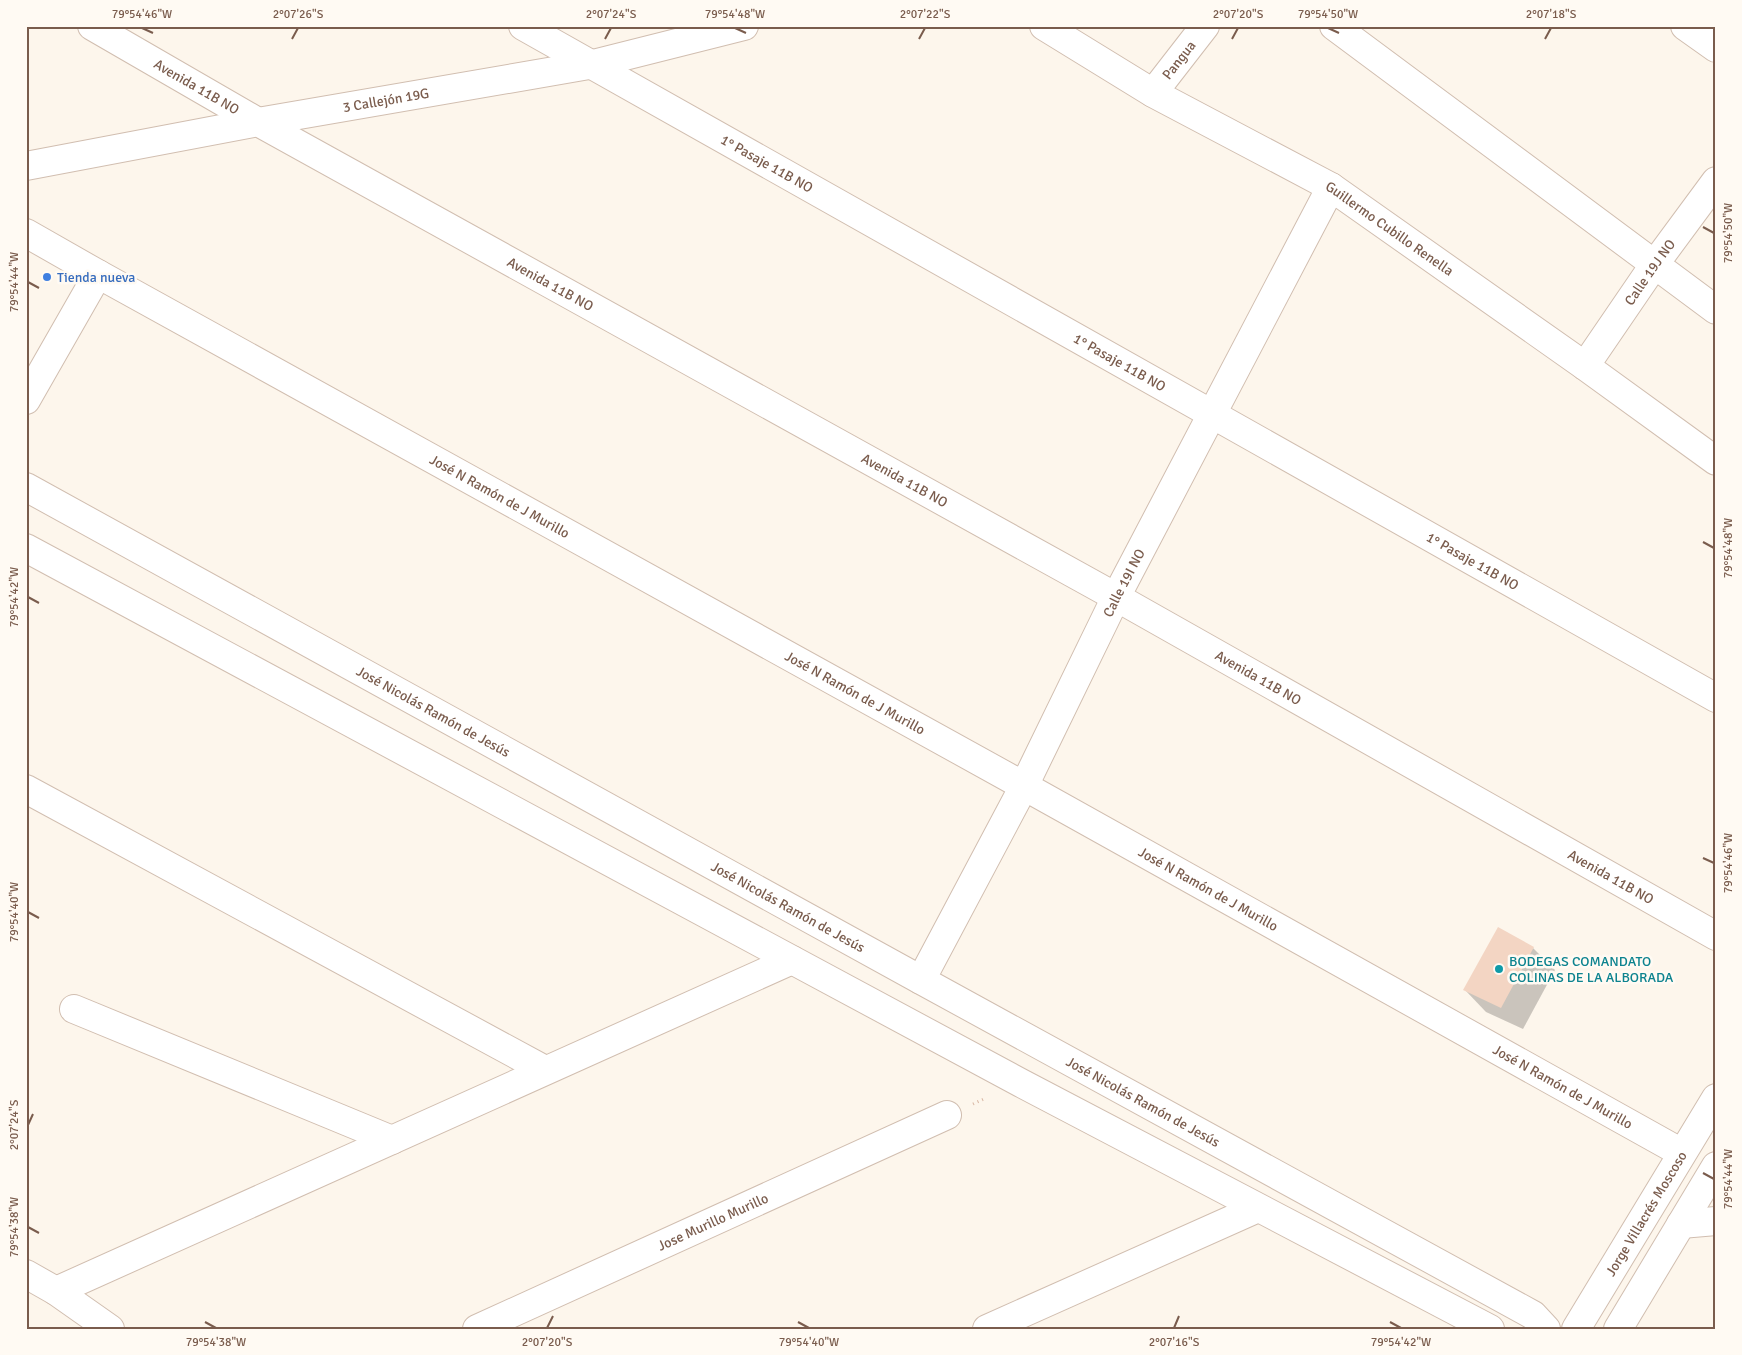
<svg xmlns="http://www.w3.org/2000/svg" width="1742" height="1355" viewBox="0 0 1742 1355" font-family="Signika,sans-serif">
	<rect width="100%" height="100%" fill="#fdf6ec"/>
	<polygon fill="#0003" points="1498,929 1533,948 1555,970 1523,1029 1486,1012 1465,990"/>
	<polygon fill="#f3d5c3" points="1498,927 1534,947 1501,1008 1463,990"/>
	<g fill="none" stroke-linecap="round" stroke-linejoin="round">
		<defs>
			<g id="minor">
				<path id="s1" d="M92,26L258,122L1116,597L1716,936"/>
				<path id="s2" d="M523,26L1716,698"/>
				<path id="s3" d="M1044,26L1153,93L1331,187L1585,366L1716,461"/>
				<polyline points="1334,26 1716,310"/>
				<polyline points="1685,26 1716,48"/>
				<path id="s4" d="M1153,93L1205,26"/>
				<path id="s5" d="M26,166L258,122L589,65L744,26"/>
				<path id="s6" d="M26,233L98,274L1024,786L1682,1153"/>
				<path id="s7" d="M1585,366L1654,265L1716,181"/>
				<polyline points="26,400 98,274"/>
				<path id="s8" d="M26,487L921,980L1533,1315L1546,1329"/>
				<polyline points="26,548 1021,1083 1490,1329"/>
				<polyline points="26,789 545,1070"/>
				<path id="s9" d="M921,980L1024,786L1116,597L1331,187"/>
				<polyline points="74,1009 392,1140"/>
				<polyline points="1681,1224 1716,1221"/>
				<polyline points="26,1274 56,1291 110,1329"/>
				<polyline points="56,1291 792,960"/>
				<path id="s10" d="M477,1329L947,1115"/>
				<polyline points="987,1329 1258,1208"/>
				<path id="s11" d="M1576,1329L1716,1098"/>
				<polyline points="1618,1329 1716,1166"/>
			</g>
		</defs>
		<use href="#minor" stroke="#d1beb0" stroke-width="30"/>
		<polyline stroke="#d9b8a5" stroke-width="3" stroke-dasharray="1 4" stroke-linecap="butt" points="973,1104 986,1098"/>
		<use href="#minor" stroke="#fff" stroke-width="28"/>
	</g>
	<path fill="none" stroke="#7a5c4d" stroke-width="2" d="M142,28L153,33M735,28L746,33M1328,28L1339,33M292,39L298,28M605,39L611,28M919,39L925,28M1232,39L1238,28M1545,39L1551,28M1703,227L1714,233M28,282L39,288M1703,542L1714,548M28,597L39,603M1703,858L1714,863M28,912L39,918M28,1125L33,1114M1703,1173L1714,1179M28,1227L39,1233M205,1322L216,1328M798,1322L809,1328M1390,1322L1401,1328M547,1328L553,1316M1174,1328L1179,1316"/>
	<circle fill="#3f7fe0" stroke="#fffaf3" stroke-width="2" cx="47" cy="277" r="5"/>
	<circle fill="#0f9aa8" stroke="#fffaf3" stroke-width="2" cx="1499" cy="969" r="5"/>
	<g text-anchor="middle" stroke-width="5" stroke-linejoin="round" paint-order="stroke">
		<g font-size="14" fill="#7a5c4d" stroke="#fffaf3">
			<text dy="5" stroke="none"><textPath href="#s4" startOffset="42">Pangua</textPath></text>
			<text dy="5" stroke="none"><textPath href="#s1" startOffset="121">Avenida 11B NO</textPath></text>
			<text dy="5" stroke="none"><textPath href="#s5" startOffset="366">3 Callejón 19G</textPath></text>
			<text dy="5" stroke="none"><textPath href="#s2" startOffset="280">1° Pasaje 11B NO</textPath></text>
			<text dy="5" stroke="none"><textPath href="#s3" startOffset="401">Guillermo Cubillo Renella</textPath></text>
			<text dy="5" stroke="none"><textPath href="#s7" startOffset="114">Calle 19J NO</textPath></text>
			<text dy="5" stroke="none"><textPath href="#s1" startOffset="526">Avenida 11B NO</textPath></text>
			<text dy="5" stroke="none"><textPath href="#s2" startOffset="685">1° Pasaje 11B NO</textPath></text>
			<text dy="5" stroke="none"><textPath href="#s1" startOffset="931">Avenida 11B NO</textPath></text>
			<text dy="5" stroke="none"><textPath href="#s6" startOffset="542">José N Ramón de J Murillo</textPath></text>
			<text dy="5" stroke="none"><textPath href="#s2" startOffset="1090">1° Pasaje 11B NO</textPath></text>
			<text dy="5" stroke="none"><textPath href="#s9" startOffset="446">Calle 19I NO</textPath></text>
			<text dy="5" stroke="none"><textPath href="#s1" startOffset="1336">Avenida 11B NO</textPath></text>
			<text dy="5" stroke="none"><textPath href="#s6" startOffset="948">José N Ramón de J Murillo</textPath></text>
			<text dy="5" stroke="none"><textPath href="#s8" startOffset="465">José Nicolás Ramón de Jesús</textPath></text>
			<text dy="5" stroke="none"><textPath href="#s1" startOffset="1741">Avenida 11B NO</textPath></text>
			<text dy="5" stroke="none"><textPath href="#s6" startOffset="1352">José N Ramón de J Murillo</textPath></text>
			<text dy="5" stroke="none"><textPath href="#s8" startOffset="870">José Nicolás Ramón de Jesús</textPath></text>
			<text dy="5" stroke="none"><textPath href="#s6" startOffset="1758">José N Ramón de J Murillo</textPath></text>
			<text dy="5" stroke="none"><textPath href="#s8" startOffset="1275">José Nicolás Ramón de Jesús</textPath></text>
			<text dy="5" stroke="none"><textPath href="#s11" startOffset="135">Jorge Villacrés Moscoso</textPath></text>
			<text dy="5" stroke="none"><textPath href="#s10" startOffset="259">Jose Murillo Murillo</textPath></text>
		</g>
		<g font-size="14" fill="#366cbe" stroke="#fffaf3" text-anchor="start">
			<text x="57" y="282">Tienda nueva</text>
		</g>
		<g font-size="14" fill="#0d838f" stroke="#fffaf3" text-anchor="start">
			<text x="1509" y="966">BODEGAS COMANDATO<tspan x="1509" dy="16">COLINAS DE LA ALBORADA</tspan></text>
		</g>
	</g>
	<rect width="1742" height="1355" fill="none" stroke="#fffaf3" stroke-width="55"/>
	<rect x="28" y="28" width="1686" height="1300" fill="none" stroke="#7a5c4d" stroke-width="2"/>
	<g font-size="12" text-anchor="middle" fill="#7a5c4d">
		<text x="142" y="18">79°54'46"W</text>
		<text x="298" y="18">2°07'26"S</text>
		<text x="611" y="18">2°07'24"S</text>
		<text x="735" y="18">79°54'48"W</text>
		<text x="925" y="18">2°07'22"S</text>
		<text x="1238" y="18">2°07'20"S</text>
		<text x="1328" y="18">79°54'50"W</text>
		<text x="1551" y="18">2°07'18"S</text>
		<text transform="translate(1728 233) rotate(-90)" y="4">79°54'50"W</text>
		<text transform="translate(14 282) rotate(-90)" y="4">79°54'44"W</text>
		<text transform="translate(1728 548) rotate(-90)" y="4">79°54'48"W</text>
		<text transform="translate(14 597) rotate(-90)" y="4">79°54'42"W</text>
		<text transform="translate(1728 863) rotate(-90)" y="4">79°54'46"W</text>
		<text transform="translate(14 912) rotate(-90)" y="4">79°54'40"W</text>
		<text transform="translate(14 1125) rotate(-90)" y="4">2°07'24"S</text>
		<text transform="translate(1728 1179) rotate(-90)" y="4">79°54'44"W</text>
		<text transform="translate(14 1227) rotate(-90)" y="4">79°54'38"W</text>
		<text x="216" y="1346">79°54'38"W</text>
		<text x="547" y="1346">2°07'20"S</text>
		<text x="809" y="1346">79°54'40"W</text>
		<text x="1174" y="1346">2°07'16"S</text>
		<text x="1401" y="1346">79°54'42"W</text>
	</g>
</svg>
